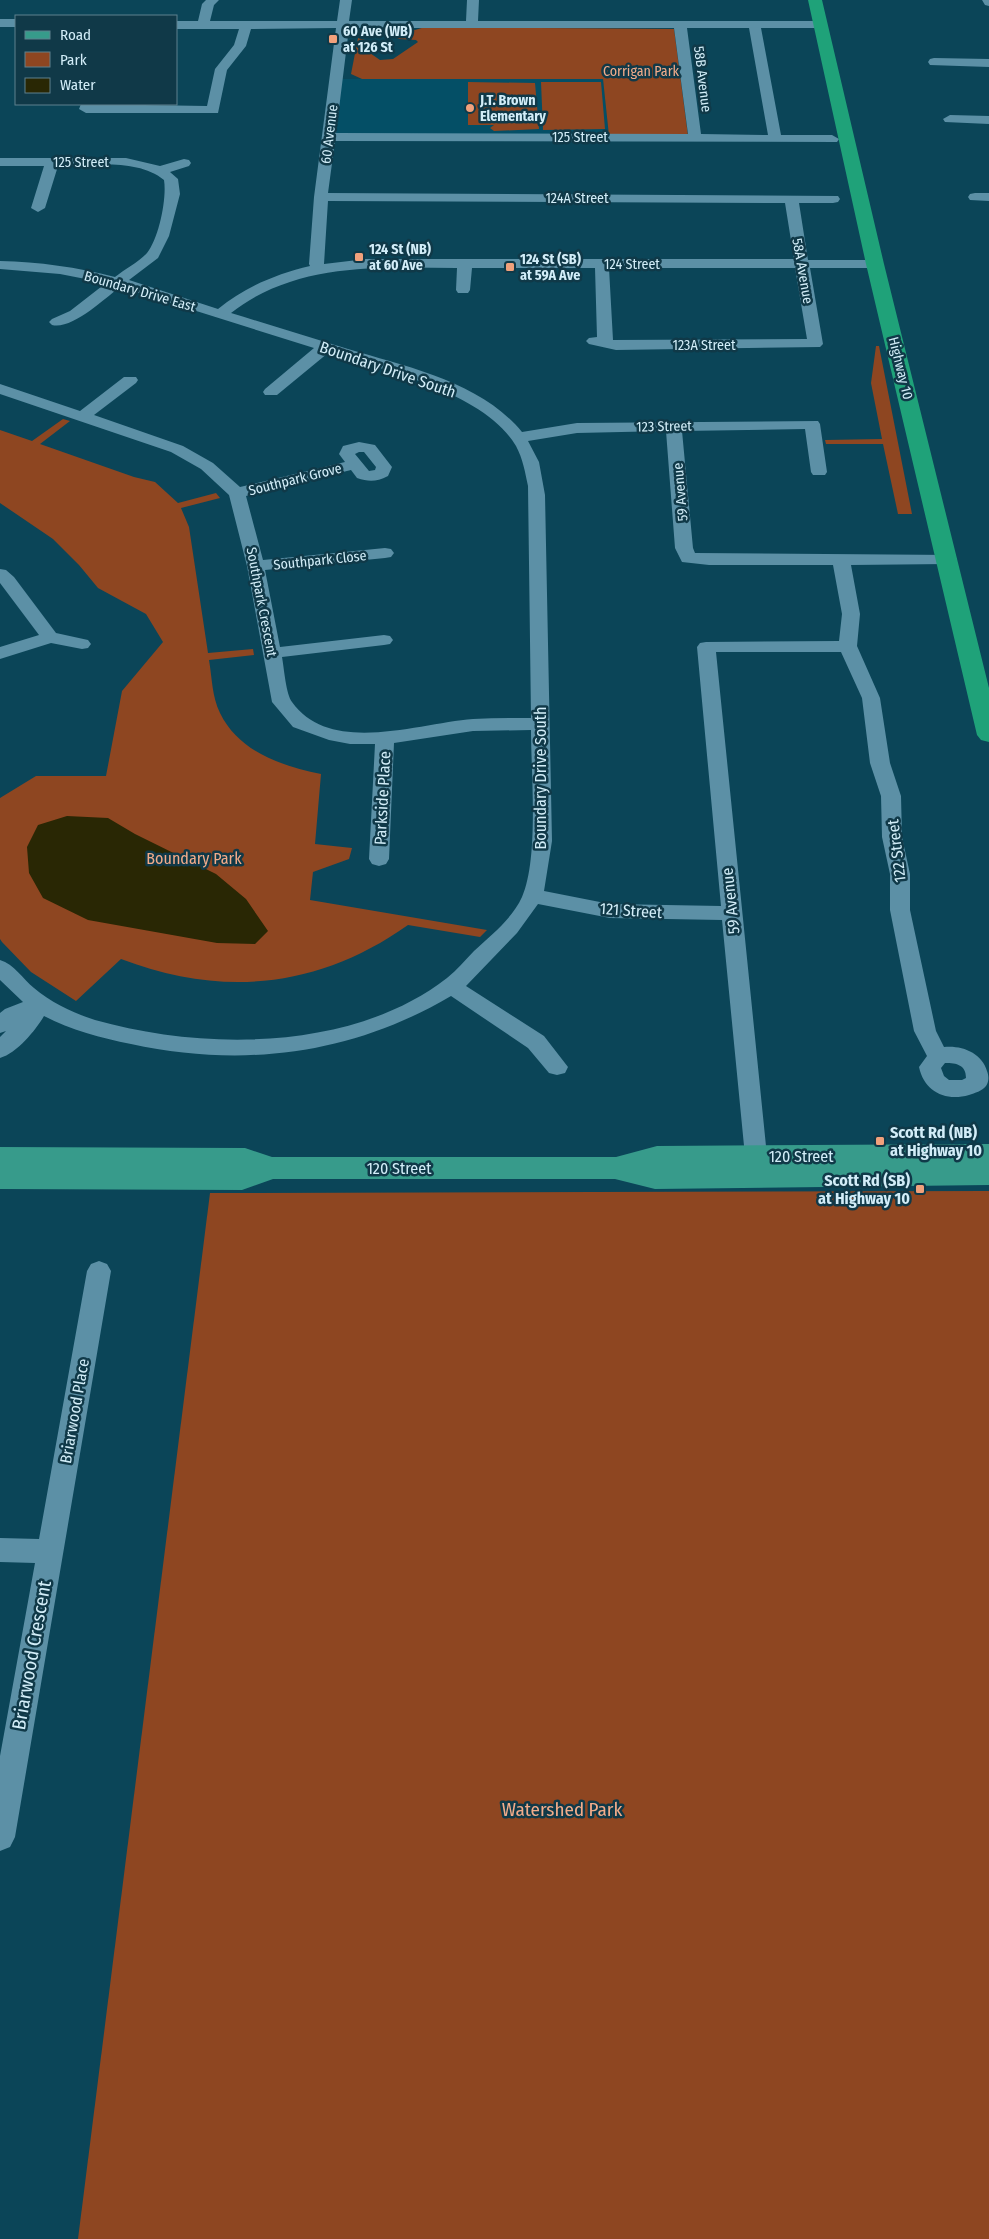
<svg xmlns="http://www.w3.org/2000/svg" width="989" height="2239" viewBox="0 0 989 2239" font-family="'Fira Sans Condensed',sans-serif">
	<rect width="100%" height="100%" fill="#0b4558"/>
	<polygon fill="#044f66" points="603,78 609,136 330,136 337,79"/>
	<g fill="#8e4621">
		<polygon points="400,27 415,30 425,27 674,29 688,136 609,136 603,79 362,79 351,74 358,38 365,40 367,51 380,60 393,59 418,42 416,40 399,39 385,32 388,29"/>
		<polygon points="468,82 535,83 539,129 494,131 490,128 494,125 468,125"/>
		<polygon points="541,82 601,82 605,129 543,130"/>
		<polygon points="876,346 879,346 912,514 898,514 883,444 826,444 825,440 882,439 871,383"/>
		<path d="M63,419L70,421L40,444L134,477L155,482L178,503L216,493L220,498L181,508L189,527L208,653L253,649L254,655L209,660C212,677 212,697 220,713C239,752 282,766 321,774L315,844L352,848L349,859L313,872L310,900L487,930L480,937L408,925C319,988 223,998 121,959L76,1001L31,972L2,942L0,939V798L36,776H106L122,691L163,642L146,614L98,588L79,565L53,539L0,503V430L32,441Z"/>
		<polygon points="989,1191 989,2239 78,2239 210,1193"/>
	</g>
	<polygon fill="#292704" points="67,816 108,818 135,834 216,874 246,899 268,931 255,944 217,943 88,920 43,898 29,873 27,847 38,825"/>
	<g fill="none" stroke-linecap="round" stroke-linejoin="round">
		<g fill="#5c90a6" fill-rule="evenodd">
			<path d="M206,0H219L214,5L210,21H337L340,0H352L349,21H466L467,0H479L478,21H825L827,24L825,27L821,28H761L781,135H832L839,139L837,142L335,141L328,193L838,196L840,199L838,202L833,203H799L808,260H875L882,264L875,268H810L823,344L820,347L616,350L589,344L586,341L589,338L597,337L595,268H472L470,290L468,293H458L456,290L457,268C379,267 296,262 231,313C270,325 309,337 348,349C408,367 481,382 522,432L577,423L818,421L820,424L827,472L825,475H813L811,472L805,429L682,431L693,548L695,553L954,555L957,559L954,563L948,564L851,565L860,614L857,646L880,698L890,763L901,796L902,837L910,874V910L936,1031L944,1047C962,1045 982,1053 987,1071C989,1076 989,1082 986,1086C982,1091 975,1093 969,1095C945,1102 924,1091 919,1067L927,1056L914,1031L890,910V874L882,837L881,796L870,763L862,698L841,652H716L767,1156L764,1162L756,1165L748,1162L745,1156L722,920L610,918L538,904L517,933L466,986L544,1036L568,1067L565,1073L557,1075L549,1073L528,1048L451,996C351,1055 243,1068 131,1044C101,1038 71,1030 44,1016C35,1031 17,1053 0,1058V1037L6,1031L0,1033V1013L5,1009L23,1002L0,980V960C14,964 23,979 34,988C52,1003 73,1013 95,1020C205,1051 353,1051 447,978C457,970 465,960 474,951C491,935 512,919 522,897C539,858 531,774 531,730L473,731L394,743L389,859L386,864L379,866L372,864L369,859L375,744H350L329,740L293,727L272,702L247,566L229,495L201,469L171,452L0,394V384L80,411L124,377H136L138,380L136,383L94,415L183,446L213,463L240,487L345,462L339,454L343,446L359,442L375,445L392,467L388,476C376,482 369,482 357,478L351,470L246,496L263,560L385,548L391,549L394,553L391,557L385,558L265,570L280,647L384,635L390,636L393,640L390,644L384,645L282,657C284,668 286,694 292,702C330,756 419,723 473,719C492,718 512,718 531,718L528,486C525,472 523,459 516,446C484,392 384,370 328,353L277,395H265L263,392L265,389L314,348L120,287C104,299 72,330 52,325L49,322L52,319L70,311L106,283L60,274L0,269V261C39,262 77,267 115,277C125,269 139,262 147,253C159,238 167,198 164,180C137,158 91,166 58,166L45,208L38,212L31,208L44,166H0V158H126L160,166L184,159L189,160L191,163L189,166L170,172L178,179L180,194L169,236L158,258L129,280L218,309C245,287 276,274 310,266L309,264L314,197L336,28L251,29L246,46L227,70L218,113H86L79,109L81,104L207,106L215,69L234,45L239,29H176V21H198L202,4ZM349,28H674L688,134L336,133ZM687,28H749L768,135L701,134ZM328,201L785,203L794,259H366L324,264ZM609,268H795L807,339L613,340ZM666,431L675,548L682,562L709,565H833L842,614L839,641L706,642L700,643L697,647L721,906L610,904L544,891L552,841L545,495L539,462L528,441L577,433ZM359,452H364L376,467L375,470L369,471L355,454ZM945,1063C957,1063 966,1065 966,1078L962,1080H949L944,1076L941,1068Z"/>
			<polygon points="982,0 989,0 989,6 985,5"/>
			<rect x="0" y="19" width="16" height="8"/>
			<polygon points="934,58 989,59 989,67 930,65 928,62 930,59"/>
			<polygon points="950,115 989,116 989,124 945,122 943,119"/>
			<polygon points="975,193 989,193 989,201 970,200 968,197 970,194"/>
			<polygon points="0,569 6,570 14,577 56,633 88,640 91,644 88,648 82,649 51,643 0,659 0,647 39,635 0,583"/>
			<polygon points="99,1261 107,1264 111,1271 15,1837 10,1847 0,1851 0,1756 35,1563 0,1562 0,1538 39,1539 87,1271 91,1264"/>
		</g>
		<polygon fill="#379b8b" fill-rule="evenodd" points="989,1144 989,1185 655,1189 615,1179 273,1179 242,1190 0,1189 0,1147 245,1148 272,1157 616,1157 657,1146"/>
		<polygon fill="#1fa279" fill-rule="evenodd" points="808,0 822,0 884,264 989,688 989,742 981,740 977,735 866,264"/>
	</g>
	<g fill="#f1a17c" stroke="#103948" stroke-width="2">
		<rect x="328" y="34" width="10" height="10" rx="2.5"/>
		<circle cx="470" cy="108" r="5"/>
		<rect x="354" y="252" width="10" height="10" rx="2.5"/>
		<rect x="505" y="262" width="10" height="10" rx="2.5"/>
		<rect x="875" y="1136" width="10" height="10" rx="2.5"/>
		<rect x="915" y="1184" width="10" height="10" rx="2.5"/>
	</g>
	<g text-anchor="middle" stroke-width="5" stroke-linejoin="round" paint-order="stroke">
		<g font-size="14" font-weight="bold" fill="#d2edf8" stroke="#103948" text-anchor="start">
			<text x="343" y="36">60 Ave (WB)<tspan x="343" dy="16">at 126 St</tspan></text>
			<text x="480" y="105">J.T. Brown<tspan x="480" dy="16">Elementary</tspan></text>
			<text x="369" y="254">124 St (NB)<tspan x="369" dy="16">at 60 Ave</tspan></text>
			<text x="520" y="264">124 St (SB)<tspan x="520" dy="16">at 59A Ave</tspan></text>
		</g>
		<g font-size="14" fill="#f3ac8a" stroke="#103948">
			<text x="641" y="76">Corrigan Park</text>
		</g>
		<g font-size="14" fill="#d2edf8" stroke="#103948">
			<text transform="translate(703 79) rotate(83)" y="5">58B Avenue</text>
			<text transform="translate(329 134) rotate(-83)" y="5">60 Avenue</text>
			<text x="580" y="142">125 Street</text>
			<text x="81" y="167">125 Street</text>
			<text x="577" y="203">124A Street</text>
			<text x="632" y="269">124 Street</text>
			<text transform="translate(803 271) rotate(80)" y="5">58A Avenue</text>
			<text transform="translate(140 291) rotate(16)" y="5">Boundary Drive East</text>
			<text x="704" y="350">123A Street</text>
			<text transform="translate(901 368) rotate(76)" y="5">Highway 10</text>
			<text transform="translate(664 426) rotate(-1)" y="5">123 Street</text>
			<text transform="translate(295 479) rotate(-14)" y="5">Southpark Grove</text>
			<text transform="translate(680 492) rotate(-95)" y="5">59 Avenue</text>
			<text transform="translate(320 560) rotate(-6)" y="5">Southpark Close</text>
			<text transform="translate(262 602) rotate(79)" y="5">Southpark Crescent</text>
		</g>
		<g font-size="16" fill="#d2edf8" stroke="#103948">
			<text transform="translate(388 369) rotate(19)" y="6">Boundary Drive South</text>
			<text transform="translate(540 778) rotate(-90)" y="6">Boundary Drive South</text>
			<text transform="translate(382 798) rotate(-87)" y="6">Parkside Place</text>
			<text transform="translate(896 851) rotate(-97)" y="6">122 Street</text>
			<text transform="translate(730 901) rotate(-96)" y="6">59 Avenue</text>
			<text transform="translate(631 910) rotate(4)" y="6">121 Street</text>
			<text x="801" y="1162">120 Street</text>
			<text x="399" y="1174">120 Street</text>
			<text transform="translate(74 1411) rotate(-80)" y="6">Briarwood Place</text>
		</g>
		<g font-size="16" fill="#f3ac8a" stroke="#103948">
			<text x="194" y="864">Boundary Park</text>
		</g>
		<g font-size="16" font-weight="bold" fill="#d2edf8" stroke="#103948" text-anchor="start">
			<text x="890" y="1138">Scott Rd (NB)<tspan x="890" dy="18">at Highway 10</tspan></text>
			<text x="910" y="1186" text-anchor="end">Scott Rd (SB)<tspan x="910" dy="18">at Highway 10</tspan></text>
		</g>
		<g font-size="19" fill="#d2edf8" stroke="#103948">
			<text transform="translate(31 1655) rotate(-80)" y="7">Briarwood Crescent</text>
		</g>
		<g font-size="19" fill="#f3ac8a" stroke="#103948">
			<text x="562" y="1816">Watershed Park</text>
		</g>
	</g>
	<rect x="15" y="15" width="162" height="90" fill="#103948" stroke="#5e818e"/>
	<rect x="25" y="31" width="25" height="8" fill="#379b8b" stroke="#5e818e"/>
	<text x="60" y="40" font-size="15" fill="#d2edf8">Road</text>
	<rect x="25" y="52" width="25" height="15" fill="#8e4621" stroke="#5e818e"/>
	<text x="60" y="65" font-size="15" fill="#d2edf8">Park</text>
	<rect x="25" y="78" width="25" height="15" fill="#292704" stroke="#5e818e"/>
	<text x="60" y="90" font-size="15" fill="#d2edf8">Water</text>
</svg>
